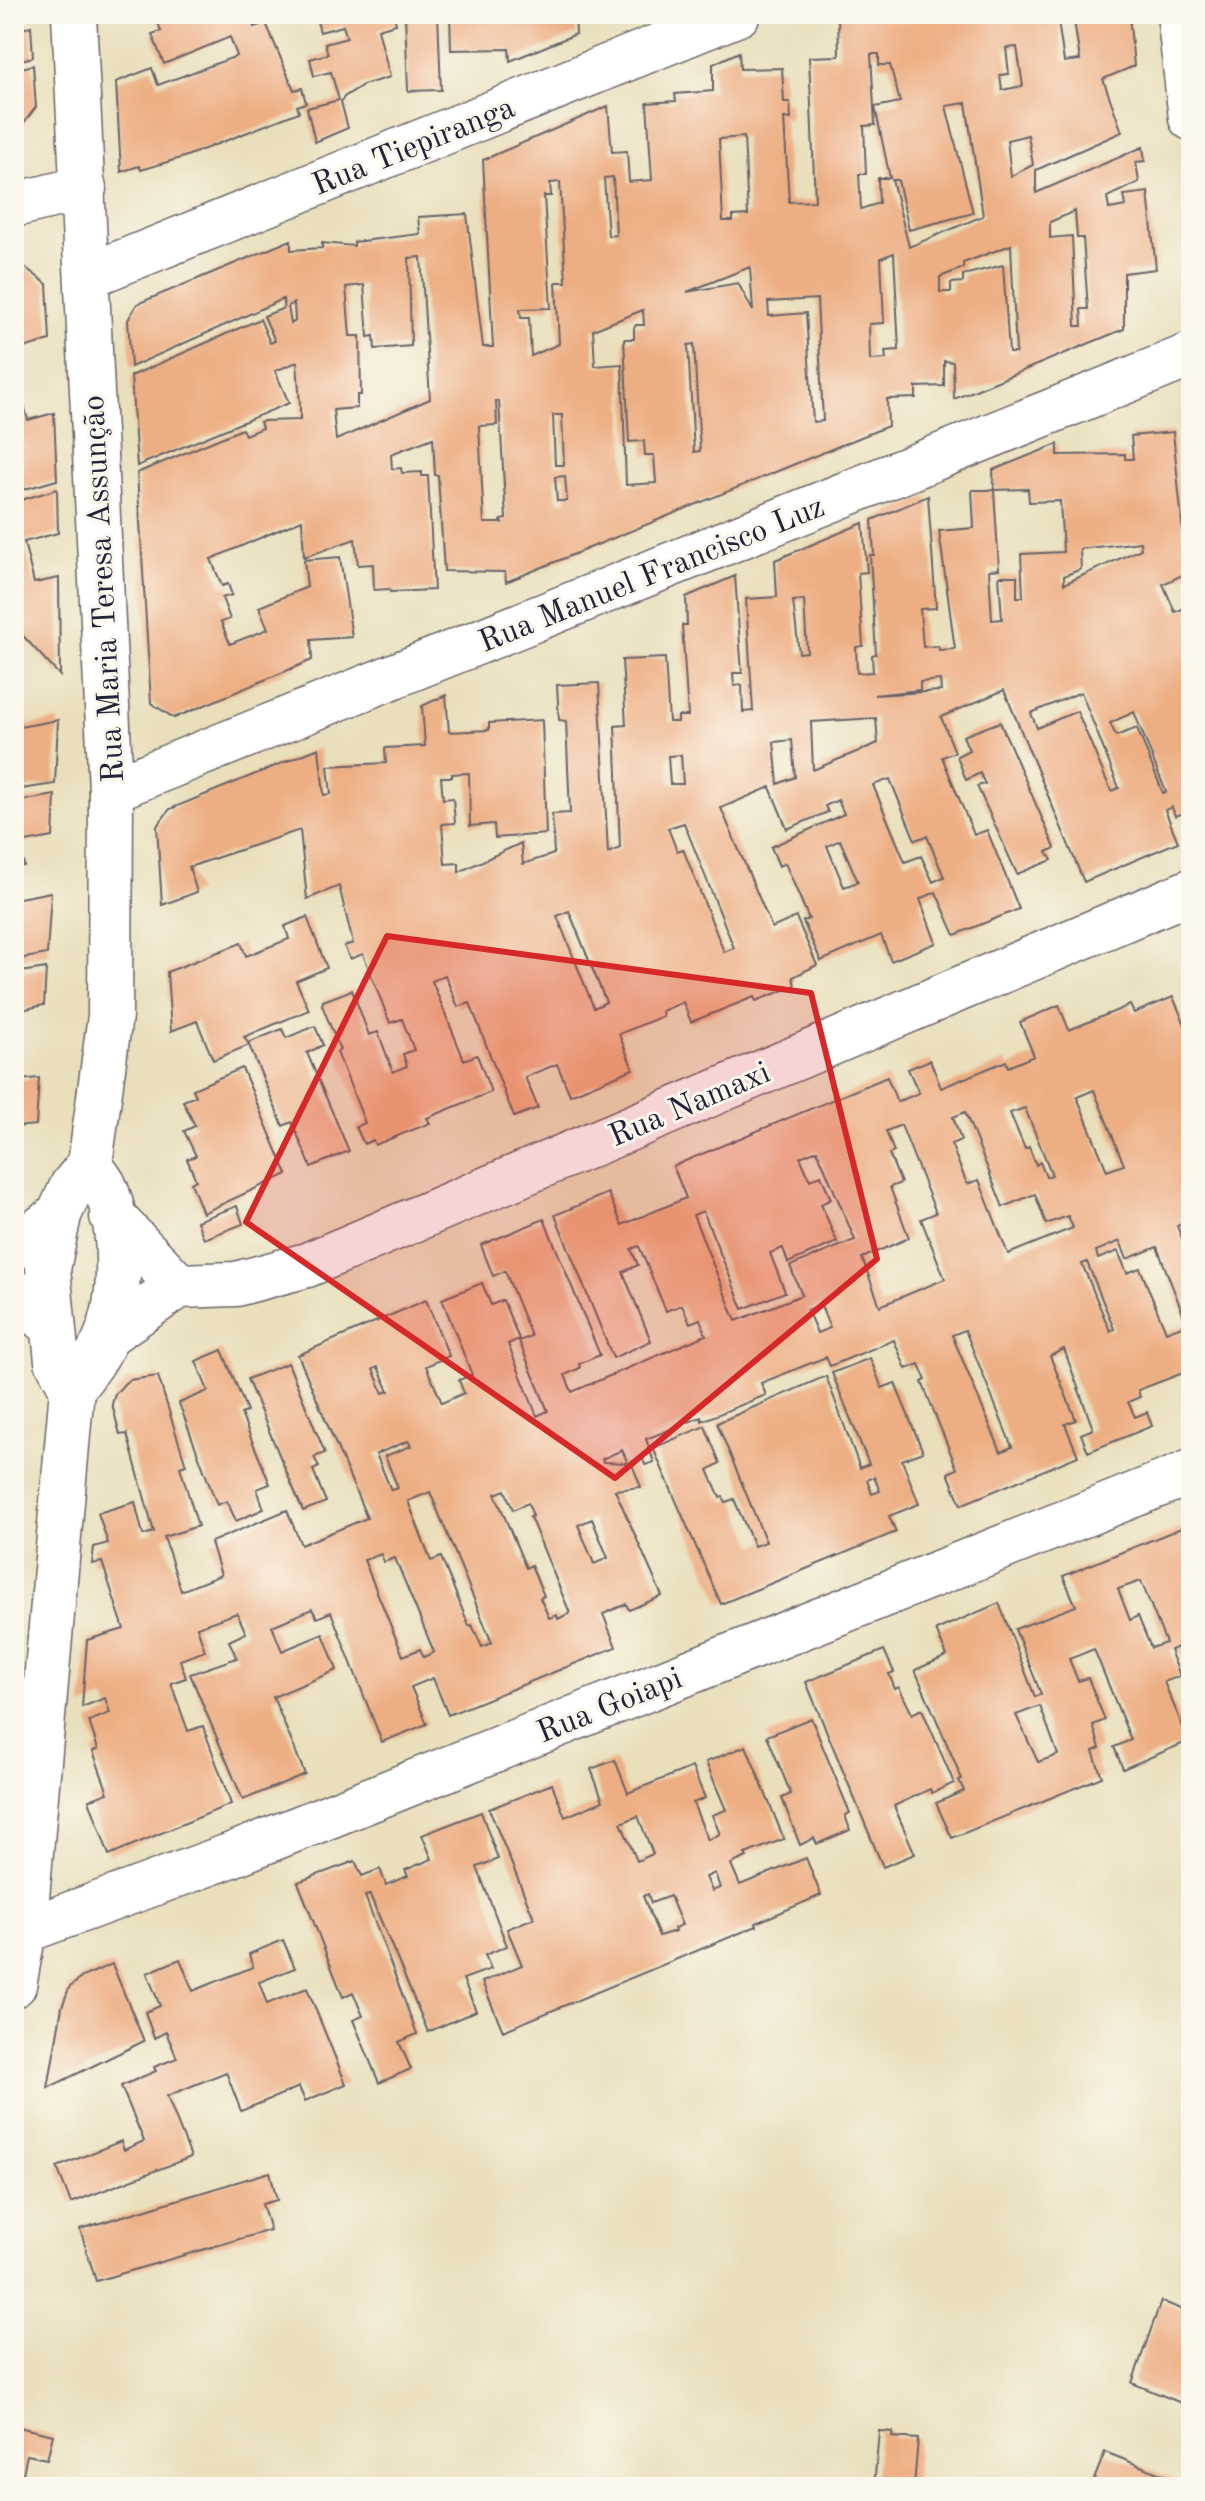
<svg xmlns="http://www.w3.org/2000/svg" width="1205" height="2501" viewBox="0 0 1205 2501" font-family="'Old Standard TT',serif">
	<rect width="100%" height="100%" fill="#fbf7ec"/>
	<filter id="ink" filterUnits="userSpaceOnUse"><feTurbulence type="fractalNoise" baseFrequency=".0125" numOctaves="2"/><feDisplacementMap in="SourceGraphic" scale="16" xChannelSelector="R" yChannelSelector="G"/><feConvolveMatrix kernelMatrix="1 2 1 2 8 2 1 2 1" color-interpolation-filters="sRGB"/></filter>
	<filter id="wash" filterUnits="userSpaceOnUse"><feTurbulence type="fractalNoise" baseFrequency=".006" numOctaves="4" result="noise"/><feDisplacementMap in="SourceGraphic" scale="32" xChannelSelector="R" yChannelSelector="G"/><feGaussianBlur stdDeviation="1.8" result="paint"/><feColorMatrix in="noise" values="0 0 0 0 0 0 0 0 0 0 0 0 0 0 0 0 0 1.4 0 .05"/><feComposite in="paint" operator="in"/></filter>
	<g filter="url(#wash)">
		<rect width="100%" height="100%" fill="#e9dfbb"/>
		<g id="blocks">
			<g fill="#edae83" fill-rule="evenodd">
				<polygon points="155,14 249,14 254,27 266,23 294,90 302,88 306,103 297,106 299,112 184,157 141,170 139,166 121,172 116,82 152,68 158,85 237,56 230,37 164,64 152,34 161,31"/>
				<polygon points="315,14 394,14 396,24 378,29 390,77 363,85 344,97 341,102 348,128 315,142 307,108 339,100 331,72 314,76 310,59 328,54 325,44 347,38 343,26 320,32"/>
				<polygon points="405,14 438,14 441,90 408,91"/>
				<polygon points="450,14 575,14 576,34 510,61 509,49 451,50"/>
				<path d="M838,14H1057L1064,62L1080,60L1073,14H1129L1134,66L1103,79L1122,132L1036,170V193L1143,147L1145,161L1136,162L1139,182L1107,197L1109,209L1126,206L1124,195L1148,192L1156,269L1124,273V329L954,399L953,362L944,361V386L916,387V398L887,399L888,426L506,582L505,572L444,571L438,475H435L433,438L391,454L392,469L401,468L402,473L422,472V476H428L434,590L390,592L389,589L374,590L373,564L358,565L355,539L304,557L302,520L211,559L222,586L228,584L232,595L222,598L230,619L221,622L230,644L268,629L259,607L307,587L304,560L340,557L352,637L311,640L312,660L174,718L151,703L137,473L242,429L245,435L262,428L260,422L263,421L300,420V405L297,362L275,371L289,403L137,466L131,376L260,319L270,343L275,341L264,316L284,308L283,299L131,367L128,320L137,304L291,240V250L322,248V243L354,246V242L420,234L418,217L467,214L483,347H493L483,160L608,106L612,152L627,151L629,182L652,180L647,103L676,101L675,94L713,91V64L739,52L740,69L782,68L784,102H790L791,119L784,118L789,202L815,201L809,57L839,56ZM1017,47L1023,86L1002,90L1000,75L1009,74L1006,48ZM871,54H879V65H890L900,102L875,107L890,178H878L879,203L861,209L859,174H866L864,126L875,125ZM966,103L983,216L909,247L892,180H898L909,230L973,213L946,106ZM1028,135L1033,165L1011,176L1007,140ZM744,137L748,215L733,216V221H723L719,139ZM613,177L616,235L608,236L604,178ZM560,182L566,282H556L559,344L531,356L529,318H521L520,309L551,308L544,196H551L550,183ZM1075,211L1077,238H1083L1088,309H1081L1082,326H1076L1072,236L1050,238V222ZM1011,245L1016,353H1009L1003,265L963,275V282L951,283V292H940V277L963,268V263ZM894,253L899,350L885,351L886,359L870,360L869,324L884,323L881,258ZM421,257L430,399L336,440L333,410L357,408V395H361L360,336H350L346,287L364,285L368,337L374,336L375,349L411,346L409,258ZM750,267L753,311L738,283L687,292ZM817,299L823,421L813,422L806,313L769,316L768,302ZM294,303L295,321L291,324L288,306ZM643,310L644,325H636L634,328V339H624L629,442L644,441L645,455H654L656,483L626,485L622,364L595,366L593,330ZM694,344L700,451L694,452L688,345ZM496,401H499L506,519L501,520L502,523H484L479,426L497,425ZM553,415H562L564,465H555ZM565,476L567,501H557L555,477Z"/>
				<polygon points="31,26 33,57 14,62 14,32"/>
				<polygon points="33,65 36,107 22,125 14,128 14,70"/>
				<polygon points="18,262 47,284 50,340 14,351 14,263"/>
				<polygon points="15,372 28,420 54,413 57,480 15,492 18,501 57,489 58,533 24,542 34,583 59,578 60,676 14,626"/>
				<path d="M1173,432L1187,573L1163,584L1175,612L1190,606L1191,613V811L1175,816L1172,807L1165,810L1178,842L1084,882L1004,690L941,717L955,752L942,757L974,835L987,830L1019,909L955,935L936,892L920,899L936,943L891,961L881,935L821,961L803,921L809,919L785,863L779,866L771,847L844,814L838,800L825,806L828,812L787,829L770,787L721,808L772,928L796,917L817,965L793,977L795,986L756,1001L754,997L691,1022L683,1002L662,1011L663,1016L619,1034L633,1069L570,1095L557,1064L525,1077L538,1108L514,1117L470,1003L458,1007L445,975L432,981L464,1060L477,1055L491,1092L427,1118L430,1123L375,1145L373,1140L364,1144L356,1127L365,1123L337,1052L340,1050L322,1005L323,1001L352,990L369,1035L378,1032L393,1072L407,1066L403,1054L414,1050L402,1019L390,1023L363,954L350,959L344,946L353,943L339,886L307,899L300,830L189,867L197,892L162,905L157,826L170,809L319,748L324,795L331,794L328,766L386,763L385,748L425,746L422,706L446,695L449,732L489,730V723L542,720L546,834L495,838L494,824L470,826L469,773L452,774V777H441L443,799L453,798L455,823L442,824L445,864L459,863V872L521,843L523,864L554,854L552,814L570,813L566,721L559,720L557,685L599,683L608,853L620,848L615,726L626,725L622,660L665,658L669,722H678V716H688L682,625H687L686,597L735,576L742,673H733L734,686L742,685L743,712L753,711L746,599L777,597L775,560L863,523L867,572L858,573L863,646L856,647L857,673L873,672L872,655L876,654L870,555H874L872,520L928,496L936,608L920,609L923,647L938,646L939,650L955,649L939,531L974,528L972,490H994L993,470L1058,444V455L1125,454V459H1133L1131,436ZM1028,489L1029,502L1060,501L1063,552L1021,554L1023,597H1017V576H999L1002,619L992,620L989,570L999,569L994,490ZM1140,542L1141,549L1064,584V576L1081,569L1080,549ZM804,600L807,652L799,653L793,601ZM940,680L941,691L874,695L920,690V682ZM1081,692L1119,788L1111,791L1077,711L1037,728L1031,713ZM1134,712L1166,792L1163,793L1137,728L1116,736L1110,723ZM876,718L878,743L813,770L811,722ZM792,740L795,777L778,784L774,742ZM681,755L683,784H670L668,756ZM890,779L915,840L927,836L944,877L933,882L921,856L905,862L873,785ZM684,823L734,948L724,952L683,849L677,851L668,828ZM840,840L858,882L844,887L827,846ZM569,911L606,1002L594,1008L557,916Z"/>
				<polygon points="58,720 55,784 14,790 14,728"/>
				<polygon points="1000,722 1055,848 1047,852 1052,860 1017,874 977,786 985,784 980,773 966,780 957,756 969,750 963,736"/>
				<polygon points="55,795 53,837 20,843 24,866 14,868 14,802"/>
				<polygon points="51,892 47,954 14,960 14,899"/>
				<polygon points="307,917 327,968 296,981 309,1010 244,1037 248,1043 282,1029 286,1038 315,1026 323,1045 307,1053 349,1151 311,1167 292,1122 283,1126 249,1045 213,1060 197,1021 171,1031 167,972 241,943 246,956 289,939 285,926"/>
				<polygon points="46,968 44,1005 17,1011 20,1080 39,1078 36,1125 14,1127 14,973"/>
				<path d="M1173,997L1186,1027L1191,1025V1220L1177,1226L1191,1260V1322L1187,1324L1157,1247L1127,1259L1120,1241L1096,1251L1098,1259L1118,1251L1127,1273L1140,1268L1166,1332L1187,1324L1191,1333V1370L1138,1390L1140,1397L1128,1402L1135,1417L1147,1412L1152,1426L1088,1452L1081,1434L1093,1429L1064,1349L1050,1356L1076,1420L1065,1424L1078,1456L961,1505L948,1473L957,1469L922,1382L926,1380L919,1364L906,1369L894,1340L830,1366L826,1357L761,1383L766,1395L702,1421L701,1417L646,1439L654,1462L645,1465L642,1457L631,1462L641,1487L615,1490L662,1596L629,1610L626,1604L603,1614L616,1647L448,1715L433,1678L411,1687L427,1724L382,1742L331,1612L317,1618L312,1609L272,1626L282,1651L323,1634L337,1670L273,1697L305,1774L243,1800L190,1674L237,1658L229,1641L246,1633L237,1613L197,1627L205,1651L180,1660L186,1678L171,1683L188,1731L203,1726L231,1804L109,1855L89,1800L108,1793L93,1751L98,1749L89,1721L110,1713L105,1698L82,1707L87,1640L124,1629L102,1562L92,1564L94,1547L108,1543L98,1513L135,1502L143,1535L154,1532L127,1434L120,1435L112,1404L115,1394L125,1383L129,1380L158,1376L186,1465L180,1467L198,1526L164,1537L181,1591L221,1575L211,1542L287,1510L301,1545L367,1518L298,1355L426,1300L449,1356L426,1366L442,1403L464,1393L459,1380L472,1375L442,1299L482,1283L491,1305L503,1300L519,1339L508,1344L537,1416L548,1411L519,1341L531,1336L505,1271L493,1276L481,1245L544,1219L600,1355L579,1364L580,1368L565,1375L572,1392L706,1335L700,1319L690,1323L682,1305L666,1311L639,1246L631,1249L638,1265L623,1272L651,1341L613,1358L555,1215L608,1193L622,1225L686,1198L673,1166L887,1077L897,1102L919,1093L908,1069L930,1060L941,1088L1006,1061L1008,1067L1034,1056L1020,1022L1059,1005L1069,1030L1130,1005L1134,1013ZM1094,1090L1124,1165L1107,1171L1077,1097ZM1025,1108L1052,1175L1046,1177L1040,1162L1036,1165L1029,1147L1025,1149L1010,1113ZM965,1112L1003,1207L1035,1194L1046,1224L1068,1216L1073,1228L1008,1254L979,1180L967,1184L951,1144L961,1140L953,1117ZM901,1125L936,1213L921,1219L945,1279L880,1306L862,1258L909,1238L890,1187L901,1183L889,1154L894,1152L886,1131ZM817,1150L855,1240L790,1266L802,1295L736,1321L693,1215L703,1211L743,1309L785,1292L770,1253L783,1248L788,1263L837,1242L821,1204L831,1199L821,1175L810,1180L800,1157ZM1087,1262L1114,1329L1110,1331L1082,1264ZM821,1306L830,1328L817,1333L807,1310ZM965,1330L1012,1447L1001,1452L952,1335ZM378,1367L389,1391L383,1393L373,1369ZM408,1441L411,1446L385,1456L398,1488L391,1490L376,1454ZM622,1450L628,1463L603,1462L602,1459ZM505,1490L513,1510L528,1503L533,1516L530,1517L570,1613L558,1619L557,1615L549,1618L540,1598L544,1596L531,1565L526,1568L495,1494ZM430,1492L492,1643L482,1647L472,1625L469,1626L441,1557L431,1561L408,1501ZM592,1519L608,1558L594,1564L578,1525ZM381,1554L384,1562L395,1558L434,1652L424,1657L420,1649L403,1656L364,1560Z"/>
				<polygon points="242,1068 287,1174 203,1213 191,1183 196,1180 187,1159 196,1156 184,1131 195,1126 183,1101 196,1096 193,1089"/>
				<polygon points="237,1206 243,1224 204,1239 197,1221"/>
				<polygon points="222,1350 247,1411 241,1414 270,1484 257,1489 264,1509 236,1521 227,1501 217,1505 179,1403 208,1391 196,1361"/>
				<path d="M870,1358L882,1388L895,1383L923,1452L902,1460L919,1504L889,1516L896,1532L721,1604L653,1448L705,1426L720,1463L708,1470L720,1498L723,1497L726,1502L734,1499L754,1546L766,1542L717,1423L826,1376L860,1468L869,1464L832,1373ZM874,1477L880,1491L872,1494L867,1480Z"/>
				<polygon points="288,1363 325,1453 314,1457 319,1467 313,1470 326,1502 303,1511 247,1379"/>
				<path d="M1191,1524V1559L1189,1560L1191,1565V1678L1178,1647L1170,1650L1180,1676L1164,1682L1189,1741L1123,1769L1114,1747L1131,1740L1094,1649L1069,1659L1078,1681L1088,1678L1105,1720L1093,1725L1100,1748L1093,1751L1102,1777L952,1838L936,1803L964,1791L959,1780L962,1779L915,1670L947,1656L936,1630L999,1603L1035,1697L1041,1694L1015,1629L1076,1606L1063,1576ZM1141,1581L1166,1643L1151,1648L1138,1616L1130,1620L1118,1589ZM1040,1706L1058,1755L1038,1762L1016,1715Z"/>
				<polygon points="884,1650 894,1672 889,1674 895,1689 899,1687 912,1714 922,1709 954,1783 932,1793 930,1789 894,1806 915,1854 883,1867 806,1682"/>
				<polygon points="811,1718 850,1813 845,1815 850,1830 817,1844 814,1838 800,1845 782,1798 791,1794 767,1736"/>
				<path d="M746,1746L784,1839L745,1854L747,1857L731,1864L740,1885L806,1858L821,1895L756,1923L757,1926L503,2031L482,1982L522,1965L507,1929L534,1918L489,1809L552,1784L565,1817L603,1801L591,1769L615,1760L628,1793L692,1767L705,1798L693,1803L708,1840L720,1834L712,1815L726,1810L706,1762ZM638,1816L653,1854L637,1861L621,1823ZM715,1873L720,1888L712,1891L706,1877ZM648,1894L651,1903L670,1896L682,1925L674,1928L675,1931L659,1936L643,1896Z"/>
				<polygon points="481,1812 498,1859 477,1867 507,1946 485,1955 491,1969 463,1979 476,2011 428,2032 370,1895 365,1896 417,2034 399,2042 411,2069 379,2083 353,2020 363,2016 353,1992 343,1997 298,1882 355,1861 362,1876 380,1869 386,1885 408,1876 405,1870 432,1859 422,1835"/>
				<polygon points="283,1940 295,1968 259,1982 267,2004 307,1988 346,2084 305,2101 299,2087 241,2111 226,2072 167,2096 191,2157 71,2203 57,2167 121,2141 124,2150 144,2141 121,2086 156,2071 154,2067 177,2058 166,2032 154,2038 145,2012 160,2006 147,1973 180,1959 193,1991 253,1967 249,1954"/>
				<polygon points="112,1964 144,2041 48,2088 62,2007 69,1988 82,1977"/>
				<polygon points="270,2172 277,2200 262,2204 270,2230 96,2281 80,2229"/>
				<polygon points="1161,2301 1191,2313 1191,2407 1132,2383"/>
				<polygon points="14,2426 53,2435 47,2459 27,2455 20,2487 14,2487"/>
				<polygon points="879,2431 893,2432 892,2437 918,2439 914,2487 874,2487"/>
				<polygon points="1105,2452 1191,2486 1191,2487 1091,2487"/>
			</g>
		</g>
	</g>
	<g filter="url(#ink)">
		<use href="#blocks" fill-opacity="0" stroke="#686468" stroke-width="2"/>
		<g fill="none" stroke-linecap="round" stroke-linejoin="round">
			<defs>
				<g id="minor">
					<polyline points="1179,14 1191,118"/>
					<polyline points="14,205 84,188"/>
					<polyline points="88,276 738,14"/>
					<polyline points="111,790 1191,355"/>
					<polyline points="112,1216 179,1286"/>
					<polyline points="14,1248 59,1215"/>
					<polyline points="14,1292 52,1326"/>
					<polyline points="107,1335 179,1286 236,1284 307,1265 1191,891"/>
					<polyline points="24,1931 229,1856 1191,1472"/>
				</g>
				<g id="tertiary">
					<polyline points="72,1389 57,1361 48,1269 59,1215 72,1186 90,1164 110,1016 111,790 74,14"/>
					<path d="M14,1985L24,1931L72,1389C85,1373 98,1357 106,1337C123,1297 122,1225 104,1185C100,1178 94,1171 90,1164"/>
				</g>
			</defs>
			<use href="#minor" stroke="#686468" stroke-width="47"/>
			<use href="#tertiary" stroke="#686468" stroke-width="47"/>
			<use href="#minor" stroke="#fff" stroke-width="44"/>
			<use href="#tertiary" stroke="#fff" stroke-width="44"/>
		</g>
	</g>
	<path fill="#d62828" fill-opacity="0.2" stroke="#d62828" stroke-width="6" stroke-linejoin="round" d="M387,936L811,993L877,1259L615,1478L246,1222Z"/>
	<g text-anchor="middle" stroke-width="6" stroke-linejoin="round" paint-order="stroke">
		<g font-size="32" fill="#22223b" stroke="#fbf7ec">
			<text transform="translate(413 145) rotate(-22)" y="11">Rua Tiepiranga</text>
			<text transform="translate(651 573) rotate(-22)" y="11">Rua Manuel Francisco Luz</text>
			<text transform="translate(102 589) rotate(-93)" y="11">Rua Maria Teresa Assunção</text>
			<text transform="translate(689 1103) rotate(-23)" y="11">Rua Namaxi</text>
			<text transform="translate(609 1704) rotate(-22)" y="11">Rua Goiapi</text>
		</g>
	</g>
	<rect width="1205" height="2501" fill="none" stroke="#fbf7ec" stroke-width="48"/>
</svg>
